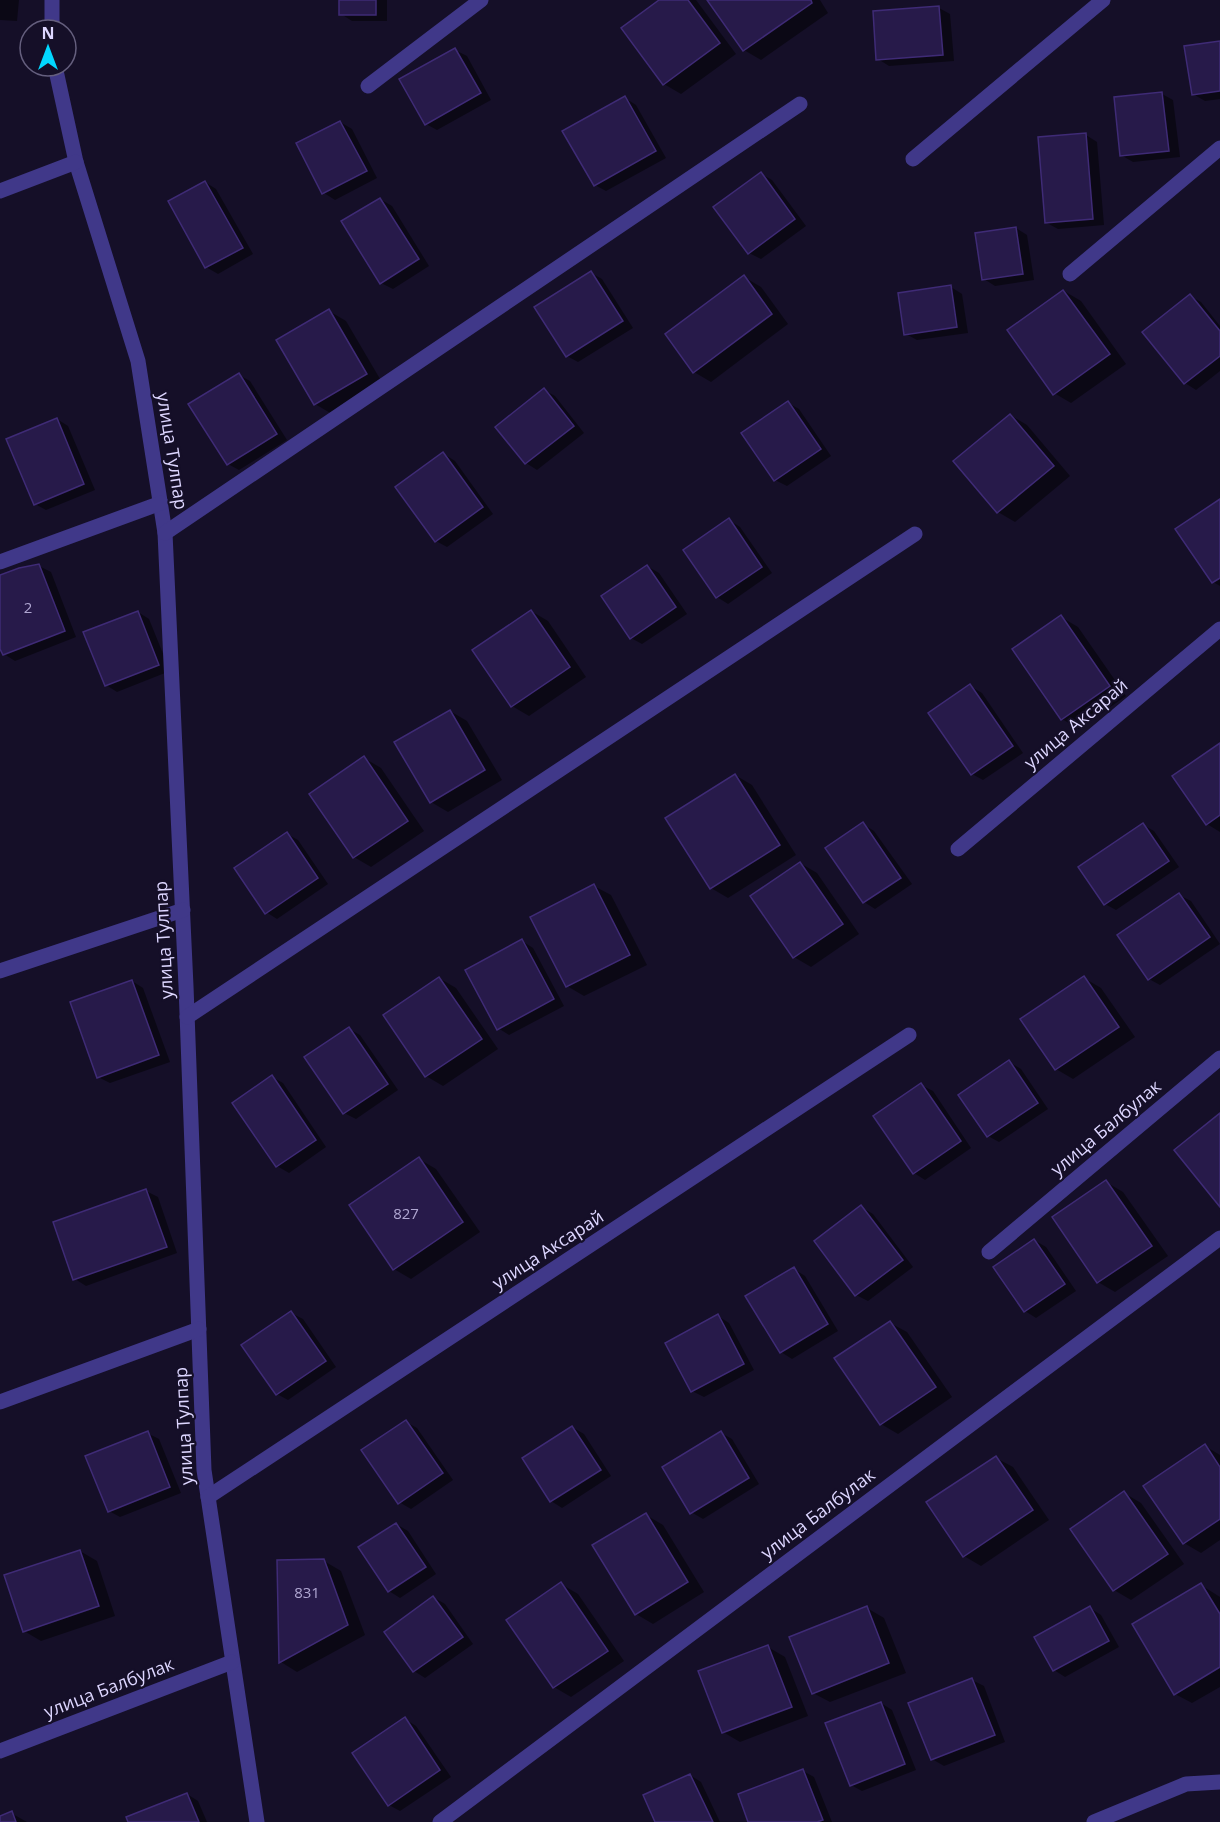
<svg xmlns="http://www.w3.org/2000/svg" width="1220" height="1822" viewBox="0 0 1220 1822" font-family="'Open Sans',sans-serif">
	<rect width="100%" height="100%" fill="#150f28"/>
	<g fill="#0007">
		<polygon points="0,0 19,0 17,21 0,20"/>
		<polygon points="341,0 387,0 387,21 352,21 341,14"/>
		<polygon points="661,0 696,0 736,54 681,94 664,84"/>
		<polygon points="709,0 820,0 828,13 761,60 744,50"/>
		<polygon points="939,8 950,14 954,61 889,66 878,59"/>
		<polygon points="1220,42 1220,99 1205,101 1193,94"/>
		<polygon points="455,50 467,56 491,100 437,130 426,124"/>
		<polygon points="1162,94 1173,100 1180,157 1133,162 1121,155"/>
		<polygon points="625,98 636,105 666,158 606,191 595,185"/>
		<polygon points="340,122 352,129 377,178 335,200 324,193 298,144"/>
		<polygon points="1086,135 1097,142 1104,225 1058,229 1047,223"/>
		<polygon points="761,174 772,180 806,226 761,259 749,253"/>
		<polygon points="205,182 216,189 253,254 218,274 206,267 170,202"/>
		<polygon points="380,199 392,206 429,266 393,289 381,283"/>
		<polygon points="1016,228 1027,235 1034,280 995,286 984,279"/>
		<polygon points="591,273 602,279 633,328 578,362 567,356"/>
		<polygon points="744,277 761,287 788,324 711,382 694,372"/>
		<polygon points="951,287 962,294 968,333 917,340 906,334"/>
		<polygon points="1064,291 1081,301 1126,364 1071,403 1054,393"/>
		<polygon points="1190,296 1201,302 1220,326 1220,371 1196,390 1185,383"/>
		<polygon points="329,311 346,321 383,384 332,414 315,404"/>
		<polygon points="239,375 250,381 287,440 239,470 228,464"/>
		<polygon points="544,390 555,396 584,433 537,470 526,463 497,428"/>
		<polygon points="788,403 799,409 831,456 787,486 775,480"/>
		<polygon points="1010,415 1027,425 1070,476 1015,522 998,512 955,461"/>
		<polygon points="57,419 68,426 95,490 46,510 35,504"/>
		<polygon points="444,454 455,461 493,514 447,547 436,541"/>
		<polygon points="1220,500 1220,586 1213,582"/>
		<polygon points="729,520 740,527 772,573 728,604 717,597"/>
		<polygon points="39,566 51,572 76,637 15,661 4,654 0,645 0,576"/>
		<polygon points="647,566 659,573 687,614 642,644 631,638"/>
		<polygon points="531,611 548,621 586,677 529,716 512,706"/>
		<polygon points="138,612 149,619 170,671 117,692 106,685"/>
		<polygon points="1061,617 1078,627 1126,696 1079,729 1062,719"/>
		<polygon points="970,686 982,693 1023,753 983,780 972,774"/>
		<polygon points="450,711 467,721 502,780 448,812 431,802"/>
		<polygon points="1220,745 1220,832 1207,824"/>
		<polygon points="364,758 381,768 424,831 371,867 354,857 311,794"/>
		<polygon points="735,775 752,785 796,855 728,898 711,888"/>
		<polygon points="863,824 874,831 912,884 875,909 864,902 827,849"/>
		<polygon points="1143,825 1154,831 1179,867 1116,910 1105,904"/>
		<polygon points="287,834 298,840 328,884 277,919 266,912"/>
		<polygon points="800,863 817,873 859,934 811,967 794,957"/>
		<polygon points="594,886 611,895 647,965 584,996 567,986"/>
		<polygon points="1179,895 1191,901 1220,944 1160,985 1149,979"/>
		<polygon points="522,941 533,948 564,1006 509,1035 498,1028"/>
		<polygon points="439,978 456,988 498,1049 443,1086 426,1076"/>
		<polygon points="1084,978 1101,988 1135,1037 1073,1079 1056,1069 1022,1020"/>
		<polygon points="132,981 143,988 170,1062 110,1083 98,1077"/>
		<polygon points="349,1029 360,1035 398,1090 356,1119 344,1113"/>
		<polygon points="1009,1062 1021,1069 1048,1109 999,1142 988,1136"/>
		<polygon points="272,1077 283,1083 326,1147 289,1173 277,1166 234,1103"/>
		<polygon points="921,1085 933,1091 971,1148 925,1180 914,1173"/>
		<polygon points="419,1159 436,1169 480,1232 411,1279 394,1269"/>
		<polygon points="1106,1182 1123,1192 1168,1256 1115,1292 1098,1282"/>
		<polygon points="146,1191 158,1197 177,1253 86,1286 75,1279"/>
		<polygon points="861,1207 873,1214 913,1267 868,1301 856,1295"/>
		<polygon points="1034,1240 1046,1247 1076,1291 1036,1318 1025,1311"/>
		<polygon points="794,1269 805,1276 838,1331 792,1359 781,1352"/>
		<polygon points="291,1313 303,1319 336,1367 288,1400 277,1394"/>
		<polygon points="718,1316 729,1323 754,1370 704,1397 692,1391"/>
		<polygon points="890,1323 907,1332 952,1397 898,1434 881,1424"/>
		<polygon points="406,1422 417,1428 453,1480 411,1509 399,1502"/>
		<polygon points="572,1427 584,1434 611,1476 562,1508 551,1501"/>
		<polygon points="147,1433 159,1439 181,1493 120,1517 109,1511"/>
		<polygon points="721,1433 732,1439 759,1484 703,1519 691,1512"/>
		<polygon points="1205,1446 1220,1455 1220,1540 1201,1553 1184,1543 1145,1486"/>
		<polygon points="996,1458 1013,1467 1049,1520 981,1566 964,1556"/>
		<polygon points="1124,1493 1141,1503 1184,1564 1131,1600 1114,1590"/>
		<polygon points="646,1515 663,1525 704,1592 653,1624 636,1614"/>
		<polygon points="396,1524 408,1531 436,1574 400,1598 389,1591 360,1548"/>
		<polygon points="80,1551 97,1561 115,1616 41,1641 24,1631"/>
		<polygon points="324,1561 341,1571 365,1635 297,1672 281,1662"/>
		<polygon points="561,1584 578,1594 624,1661 571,1697 554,1687"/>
		<polygon points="1201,1585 1220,1597 1220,1687 1192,1703 1175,1694"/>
		<polygon points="433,1597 445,1604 473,1644 425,1678 414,1671 386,1632"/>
		<polygon points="867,1608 884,1618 906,1673 830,1702 813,1693"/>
		<polygon points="1090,1608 1101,1615 1119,1647 1065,1677 1054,1670"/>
		<polygon points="768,1647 785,1657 808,1716 740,1742 723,1732"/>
		<polygon points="972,1680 984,1686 1005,1742 944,1766 932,1759"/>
		<polygon points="881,1703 892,1710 916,1770 862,1791 851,1785"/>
		<polygon points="405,1719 416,1726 451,1777 400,1811 389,1805"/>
		<polygon points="803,1771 814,1777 832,1822 750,1822"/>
		<polygon points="690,1775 701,1782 720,1822 657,1822"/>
		<polygon points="187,1794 198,1801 207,1822 130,1822"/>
		<polygon points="11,1813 27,1822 0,1822 0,1817"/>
	</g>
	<g fill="#271a4a" stroke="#3f2b76" stroke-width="1.5">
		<rect x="339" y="0" width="37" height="15"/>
		<polygon points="659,0 688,0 720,43 663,85 621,28"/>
		<polygon points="707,0 811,0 812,3 743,51"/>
		<polygon points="939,6 943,55 876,60 873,11"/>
		<polygon points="1220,41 1220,91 1192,95 1184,46"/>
		<polygon points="455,48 481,93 425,125 399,79"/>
		<polygon points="1162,92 1169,151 1120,156 1114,97"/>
		<polygon points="625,96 656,151 594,186 562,131"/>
		<polygon points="340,121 367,171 322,194 296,143"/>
		<polygon points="1086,133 1093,219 1045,223 1038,137"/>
		<polygon points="761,172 795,219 748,254 713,207"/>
		<polygon points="205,181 243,248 205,268 168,201"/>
		<polygon points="380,198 419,259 380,284 341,221"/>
		<polygon points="1016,227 1023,274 982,280 975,233"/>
		<polygon points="591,271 623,321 566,357 534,307"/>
		<polygon points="744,275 772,314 693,373 665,334"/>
		<polygon points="951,285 957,327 904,335 898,293"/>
		<polygon points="1063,290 1110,354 1053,395 1007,330"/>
		<polygon points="1190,294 1220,331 1220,356 1184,384 1142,332"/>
		<polygon points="329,309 367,374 314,405 276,340"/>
		<polygon points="239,373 277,434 227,465 188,404"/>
		<polygon points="544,388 574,426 525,464 495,427"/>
		<polygon points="788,401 821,449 774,481 741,433"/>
		<polygon points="1010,414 1054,466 997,513 953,461"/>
		<polygon points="57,418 84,484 34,505 6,439"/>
		<polygon points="443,452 483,507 435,542 395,487"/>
		<polygon points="1220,499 1220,578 1212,583 1175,529"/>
		<polygon points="729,518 762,567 716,598 683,550"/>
		<polygon points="39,564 65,631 3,655 0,649 0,575 19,568"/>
		<polygon points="647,565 676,607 630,639 601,596"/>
		<polygon points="531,610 570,667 511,707 472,650"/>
		<polygon points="138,611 159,665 105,686 83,632"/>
		<polygon points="1061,615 1110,686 1061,720 1012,649"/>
		<polygon points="970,684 1013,746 971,775 928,713"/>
		<polygon points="450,710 485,770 430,803 394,742"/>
		<polygon points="1220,743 1220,815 1206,825 1172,776"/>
		<polygon points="364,756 408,821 353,858 309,794"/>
		<polygon points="735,774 780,845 710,889 665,818"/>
		<polygon points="863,822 901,878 863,903 825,848"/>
		<polygon points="1143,823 1169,861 1104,905 1078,867"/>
		<polygon points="287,832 318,878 265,914 234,868"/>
		<polygon points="800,862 843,924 793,958 750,896"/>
		<polygon points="594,884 630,955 566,987 530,917"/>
		<polygon points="1179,893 1210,937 1148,980 1117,935"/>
		<polygon points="522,939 554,999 497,1030 465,970"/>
		<polygon points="1084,976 1119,1027 1055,1070 1020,1019"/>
		<polygon points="439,977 482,1039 425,1077 383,1015"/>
		<polygon points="132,980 159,1055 97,1078 70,1002"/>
		<polygon points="349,1027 388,1084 343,1114 304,1057"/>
		<polygon points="1009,1060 1038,1103 987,1137 958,1095"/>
		<polygon points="272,1075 316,1140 276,1167 232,1103"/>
		<polygon points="921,1083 961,1141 913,1174 873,1116"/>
		<polygon points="1220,1113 1220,1207 1174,1150"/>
		<polygon points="419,1157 463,1222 393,1270 349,1205"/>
		<polygon points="1106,1180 1152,1246 1097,1283 1052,1217"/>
		<polygon points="146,1189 167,1247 73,1280 53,1222"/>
		<polygon points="861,1205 903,1260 855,1296 814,1241"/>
		<polygon points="1034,1239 1065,1284 1024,1312 993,1267"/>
		<polygon points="794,1267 828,1324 780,1353 745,1296"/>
		<polygon points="291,1311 326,1361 276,1395 241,1345"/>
		<polygon points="718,1314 744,1364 691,1392 665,1343"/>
		<polygon points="890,1321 936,1387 880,1425 834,1358"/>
		<polygon points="406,1420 443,1473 398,1504 361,1450"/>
		<polygon points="572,1426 601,1470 550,1502 522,1458"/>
		<polygon points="148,1431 170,1487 108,1512 85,1456"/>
		<polygon points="721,1431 749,1478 690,1514 662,1467"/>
		<polygon points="1205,1444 1220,1467 1220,1519 1183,1544 1143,1486"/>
		<polygon points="996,1456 1033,1510 963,1557 926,1502"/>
		<polygon points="1124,1491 1168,1554 1113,1591 1070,1529"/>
		<polygon points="646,1513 688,1582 635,1615 592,1545"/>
		<polygon points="396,1523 426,1567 388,1592 358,1547"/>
		<polygon points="80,1550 99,1606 23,1632 4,1575"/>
		<polygon points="324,1559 348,1625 279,1663 277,1560"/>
		<polygon points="561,1582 608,1651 553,1688 506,1620"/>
		<polygon points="1201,1583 1220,1614 1220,1667 1174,1695 1132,1624"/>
		<polygon points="433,1596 463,1637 413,1672 384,1632"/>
		<polygon points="867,1606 889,1663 812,1694 789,1637"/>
		<polygon points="1090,1606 1109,1641 1053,1671 1034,1637"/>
		<polygon points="768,1645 792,1707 722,1733 698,1671"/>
		<polygon points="972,1678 995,1735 931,1760 908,1703"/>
		<polygon points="881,1702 905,1764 850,1786 825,1723"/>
		<polygon points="405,1717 440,1770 388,1806 352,1753"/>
		<polygon points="803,1769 823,1820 817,1822 748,1822 738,1794"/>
		<polygon points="690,1774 713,1822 655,1822 643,1795"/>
		<polygon points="187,1793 199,1822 128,1822 126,1817"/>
		<polygon points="12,1811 16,1822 0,1822 0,1816"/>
	</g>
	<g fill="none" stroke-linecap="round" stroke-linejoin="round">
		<g stroke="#403889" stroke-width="15">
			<polyline points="52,30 52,0"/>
			<polyline points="55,66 76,162 138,361 165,533 186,986 204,1470 257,1822"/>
			<polyline points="368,86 481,0"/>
			<polyline points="913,159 1103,0"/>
			<polyline points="0,191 76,162"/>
			<polyline points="1070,274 1220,148"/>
			<polyline points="165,533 800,104"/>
			<polyline points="0,562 161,503"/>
			<polyline points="958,849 1220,629"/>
			<polyline points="0,971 183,910"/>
			<polyline points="187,1017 915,534"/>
			<polyline points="989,1252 1220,1058"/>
			<polyline points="0,1402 199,1329"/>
			<polyline points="208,1497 909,1035"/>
			<polyline points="0,1751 232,1662"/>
			<polyline points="440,1822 1220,1238"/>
			<polyline points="1094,1822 1186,1784 1220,1782"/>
		</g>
	</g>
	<g text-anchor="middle" stroke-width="4.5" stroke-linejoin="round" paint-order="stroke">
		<g font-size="15" fill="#b0a7d2">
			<text x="28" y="613">2</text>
			<text x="406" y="1219">827</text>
			<text x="307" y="1598">831</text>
		</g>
		<g font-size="18" fill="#ddd6ff" stroke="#150f28">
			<text transform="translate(172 451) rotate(81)" y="6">улица Тулпар</text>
			<text transform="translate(1076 724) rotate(-40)" y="6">улица Аксарай</text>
			<text transform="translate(164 940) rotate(-93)" y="6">улица Тулпар</text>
			<text transform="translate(1106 1128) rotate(-40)" y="6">улица Балбулак</text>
			<text transform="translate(548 1250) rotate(-33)" y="6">улица Аксарай</text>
			<text transform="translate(184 1426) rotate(-93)" y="6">улица Тулпар</text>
			<text transform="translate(818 1514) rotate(-37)" y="6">улица Балбулак</text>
			<text transform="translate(109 1688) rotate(-21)" y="6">улица Балбулак</text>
		</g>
	</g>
	<g transform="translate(48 48)"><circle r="28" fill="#150f28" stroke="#655f7e" stroke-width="1.5"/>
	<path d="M0-4.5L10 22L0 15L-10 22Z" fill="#02d7ff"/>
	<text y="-9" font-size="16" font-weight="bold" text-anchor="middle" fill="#ddd6ff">N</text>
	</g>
</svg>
